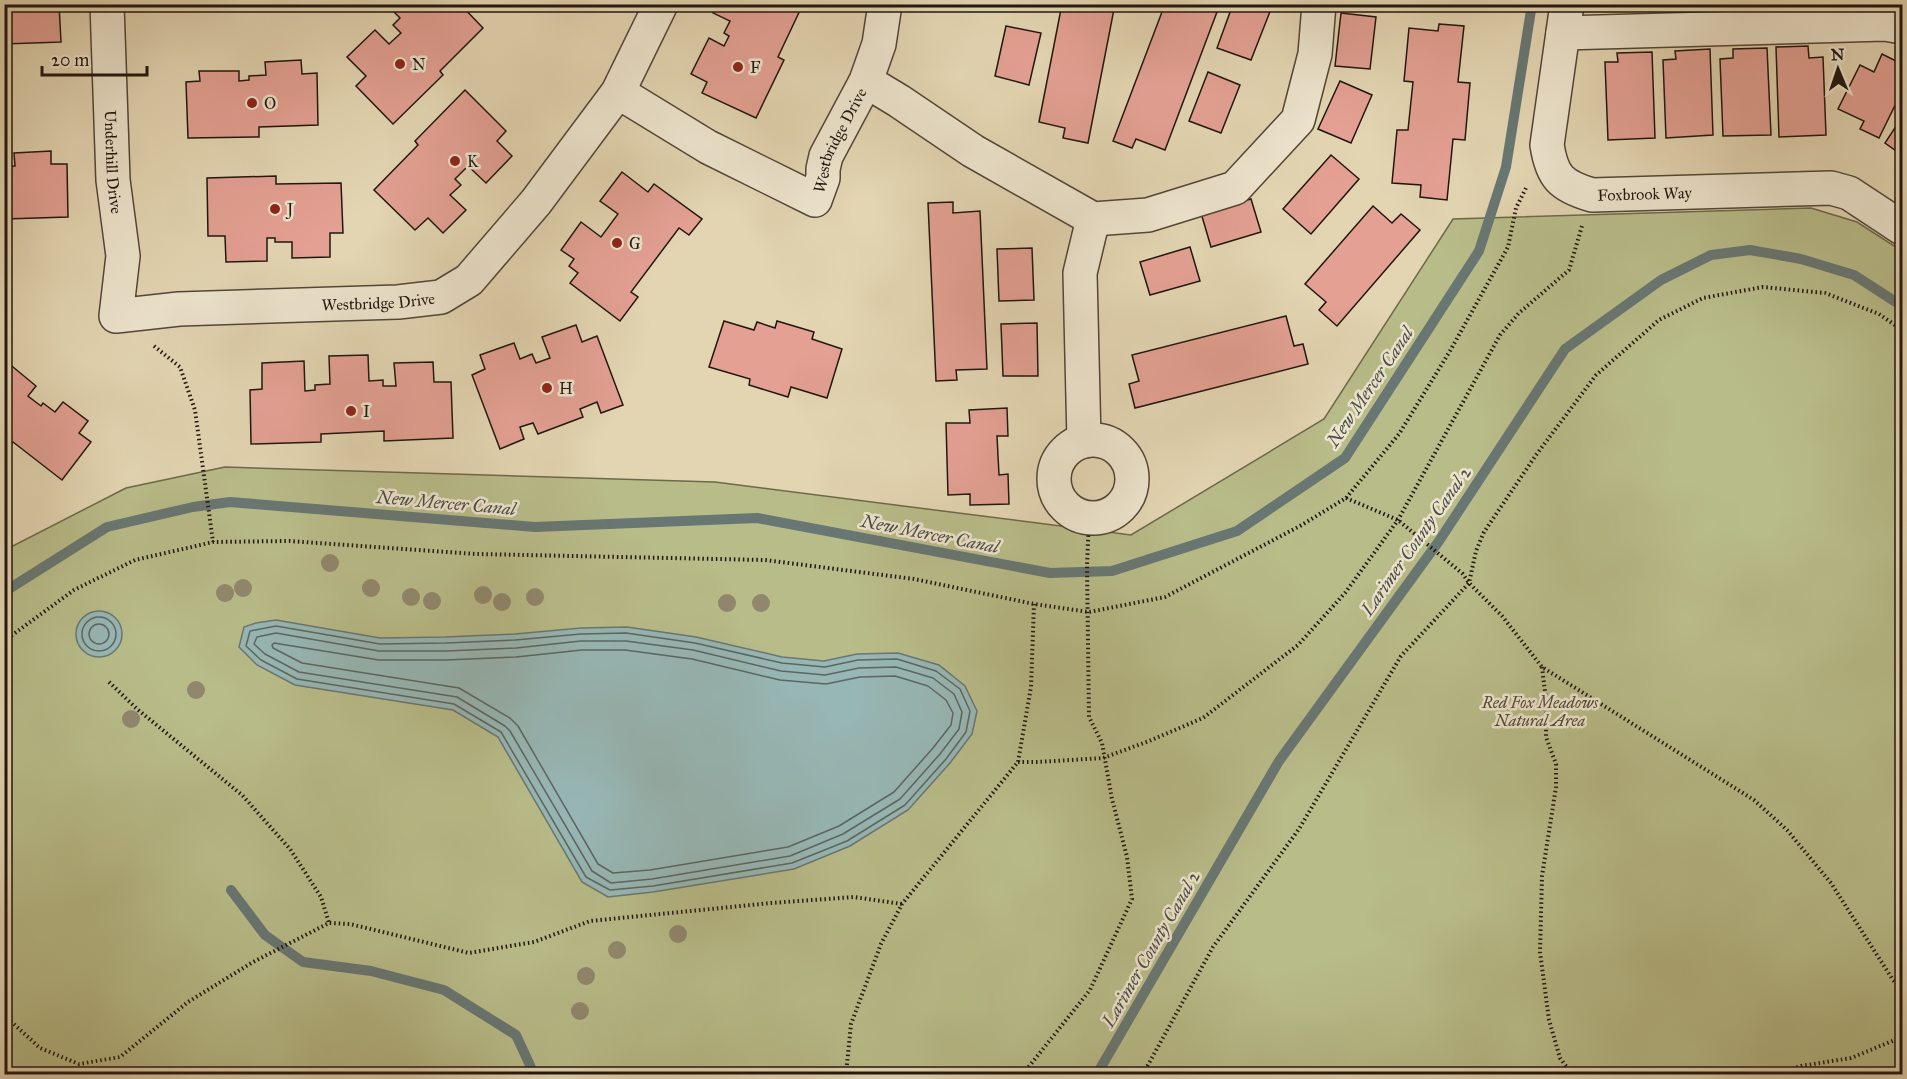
<svg xmlns="http://www.w3.org/2000/svg" width="1907" height="1079" viewBox="0 0 1907 1079" font-family="'IM FELL Great Primer',serif">
	<rect width="100%" height="100%" fill="#e3d5b2"/>
	<filter id="stains"><feTurbulence type="fractalNoise" baseFrequency=".00333" numOctaves="4"/><feColorMatrix values="0 0 0 0 .2 0 0 0 0 .09 0 0 0 0 .02 0 0 0 .5 -.17"/></filter>
	<radialGradient id="worn" r=".72"><stop offset=".6" stop-color="#630" stop-opacity="0"/><stop offset="1" stop-color="#630" stop-opacity=".3"/></radialGradient>
	<polygon fill="#b8bc89" stroke="#6c694c" stroke-width="1.5" points="1811,208 1857,222 1902,251 1902,1074 5,1074 5,550 126,488 225,467 715,482 1131,535 1324,419 1453,219"/>
	<g fill="#97b7b5" stroke="#687773" stroke-width="1.5">
		<circle cx="99" cy="634" r="23"/>
		<polygon points="276,620 380,638 445,637 515,634 581,628 627,627 696,637 782,657 824,661 857,654 898,653 939,665 965,686 977,711 972,734 950,763 908,810 850,846 794,869 653,892 608,897 582,882 498,737 453,710 295,685 257,665 239,647 244,627 256,623"/>
	</g>
	<g fill="none" stroke-linecap="round" stroke-linejoin="round">
		<g stroke="#5c6662" stroke-width="1.5">
			<circle cx="99" cy="634" r="17"/>
			<circle cx="99" cy="634" r="10"/>
			<polygon points="276,626 380,644 446,643 515,640 581,634 626,633 695,643 782,663 825,667 858,660 897,659 936,671 960,689 970,711 966,732 946,759 905,805 847,841 792,863 653,886 610,890 586,877 501,732 454,704 297,679 261,660 246,646 250,631"/>
			<polygon points="276,633 379,651 446,651 516,648 581,641 626,641 693,650 781,671 825,675 859,668 896,667 933,678 954,694 962,712 959,729 940,754 900,799 843,834 790,856 652,879 611,883 592,871 510,731 505,726 457,697 299,672 265,654 254,644 257,637"/>
			<polygon points="274,643 379,660 446,660 516,657 582,650 625,650 692,659 780,680 826,684 860,677 895,676 928,686 946,700 953,713 951,725 933,748 894,792 839,826 788,847 650,870 613,873 598,864 518,726 510,718 459,688 302,663 273,648 272,645"/>
		</g>
		<g stroke="#687773" stroke-width="10">
			<polyline points="4,592 107,527 193,507 230,502 535,527 757,518 1050,573 1112,571 1237,531 1345,458 1479,251 1506,167 1532,4"/>
			<polyline points="231,890 265,935 303,962 371,971 444,990 516,1035 534,1074"/>
			<polyline points="1097,1074 1279,761 1439,541 1565,349 1661,280 1711,255 1750,250 1801,259 1854,275 1902,306"/>
		</g>
	</g>
	<g fill="#e3a093" stroke="#21160f" stroke-width="1.5">
		<polygon points="4,4 59,4 61,42 4,44"/>
		<polygon points="391,4 460,4 483,28 440,71 443,75 393,124 356,86 366,76 347,57 375,30 389,44 401,33 393,25 400,18 389,7"/>
		<polygon points="717,4 803,4 778,57 784,60 756,118 702,93 707,82 691,74 709,38 724,46 729,36 724,33 730,21 713,13"/>
		<polygon points="1062,4 1115,4 1088,143 1063,138 1065,128 1039,122"/>
		<polygon points="1165,4 1220,4 1165,150 1136,139 1132,148 1113,141"/>
		<polygon points="1233,4 1273,4 1251,60 1217,48"/>
		<polygon points="1677,4 1704,4 1703,8"/>
		<polygon points="1341,13 1376,17 1370,69 1335,66"/>
		<polygon points="1439,24 1464,26 1458,82 1470,83 1465,140 1453,139 1447,200 1420,197 1421,185 1392,183 1397,130 1408,130 1413,82 1404,81 1409,28 1438,31"/>
		<polygon points="1006,26 1041,33 1029,85 995,76"/>
		<polygon points="1808,46 1809,58 1823,57 1826,135 1779,137 1776,47"/>
		<polygon points="1767,48 1771,135 1723,136 1720,59 1733,58 1733,49"/>
		<polygon points="1710,49 1713,135 1666,138 1663,60 1676,59 1675,51"/>
		<polygon points="1652,52 1655,138 1608,140 1605,62 1618,62 1617,53"/>
		<polygon points="1882,54 1902,64 1902,91 1879,138 1860,129 1864,121 1838,109 1860,65 1874,72"/>
		<polygon points="301,60 302,74 317,73 318,125 259,127 259,137 188,138 186,82 200,81 199,71 239,71 239,81 249,80 249,76 266,75 265,62"/>
		<polygon points="1208,72 1240,85 1221,133 1189,121"/>
		<polygon points="1340,81 1372,95 1351,143 1318,129"/>
		<polygon points="465,90 506,131 497,141 512,156 486,183 468,166 455,179 461,185 450,195 466,210 443,233 428,218 415,230 374,190 418,145 415,141"/>
		<polygon points="1902,117 1902,155 1885,143"/>
		<polygon points="51,151 51,164 67,164 68,217 5,219 4,227 4,166 15,166 14,153"/>
		<polygon points="1331,155 1359,179 1311,234 1283,209"/>
		<polygon points="622,172 648,192 654,184 702,219 689,235 679,228 631,292 638,297 620,321 570,283 578,273 569,266 574,259 561,250 581,222 601,237 618,214 600,201"/>
		<polygon points="276,176 276,184 341,183 343,233 330,233 330,257 292,258 292,242 275,242 275,238 267,238 267,261 226,262 225,236 208,236 207,178"/>
		<polygon points="1251,199 1261,232 1211,247 1201,213"/>
		<polygon points="953,202 953,213 980,211 987,369 956,370 957,380 936,381 928,203"/>
		<polygon points="1373,206 1392,223 1401,214 1420,230 1337,326 1319,310 1326,302 1305,284"/>
		<polygon points="1190,247 1200,281 1150,295 1140,262"/>
		<polygon points="1032,248 1034,300 999,301 997,249"/>
		<polygon points="1286,316 1294,346 1303,344 1308,364 1135,408 1129,384 1139,381 1132,355"/>
		<polygon points="724,321 754,330 757,322 775,328 777,321 814,332 812,339 842,349 827,398 791,387 788,397 749,385 750,379 709,367"/>
		<polygon points="1037,323 1038,376 1003,376 1001,324"/>
		<polygon points="576,325 582,342 597,336 623,405 601,413 597,402 580,409 583,417 538,434 533,423 520,427 524,439 500,449 472,375 485,369 480,355 514,343 520,359 532,354 536,363 550,358 542,337"/>
		<polygon points="368,355 369,381 383,380 383,386 396,386 394,363 433,362 434,382 451,382 453,438 384,441 384,431 321,434 321,442 251,444 250,390 262,389 262,363 304,361 305,391 315,390 315,385 330,384 329,356"/>
		<polygon points="7,362 36,386 28,396 41,406 43,403 55,412 63,402 88,421 79,433 91,442 62,480 13,442 8,448 4,445 4,365"/>
		<polygon points="1007,408 1008,436 997,436 999,475 1008,474 1009,504 970,505 970,494 948,495 946,423 970,423 969,410"/>
	</g>
	<g fill="none" stroke-linecap="round" stroke-linejoin="round">
		<defs>
			<g id="minor">
				<path id="s1" d="M107,4L113,180L123,256L116,316L179,309L398,302L441,297L469,280L536,202L618,92L661,4"/>
				<path id="s2" d="M1567,4L1547,145C1552,177 1561,186 1592,195L1831,188L1849,193L1902,228"/>
				<polyline points="1563,33 1885,24 1902,27"/>
				<polyline points="866,81 899,101 973,151 1093,219 1148,215 1235,188 1298,120 1315,54 1319,4"/>
				<path id="s3" d="M618,92L708,147L815,200L823,178V169L826,156L866,81L879,44L885,4"/>
				<circle cx="1093" cy="479" r="39"/>
				<polyline points="1084,441 1080,273 1093,219"/>
			</g>
		</defs>
		<use href="#minor" stroke="#524638" stroke-width="36"/>
		<g stroke="#21160f" stroke-width="4" stroke-dasharray="1.5 3" stroke-linecap="butt">
			<polyline points="154,346 180,367 195,410 213,542"/>
			<polyline points="1346,498 1398,520 1463,574 1469,583 1502,616 1542,667 1754,800 1787,830 1831,883 1893,980 1902,989"/>
			<polyline points="4,641 74,590 135,560 213,542 289,541 476,554 765,560 914,579 1034,604 1089,612 1165,597 1300,526 1346,498 1399,434 1450,351 1508,247 1516,208 1526,188"/>
			<polyline points="1542,667 1546,700 1546,737 1556,764 1556,787 1542,876 1540,952 1549,1020 1560,1058 1572,1074"/>
			<polyline points="109,682 137,709 242,795 290,849 321,897 329,923"/>
			<polyline points="1018,762 1038,762 1103,758 1149,741 1203,718 1298,645 1345,593 1398,520 1500,335 1519,313 1569,270 1582,226"/>
			<polyline points="4,1015 40,1048 79,1064 120,1057 188,1002 253,962 329,923 350,924 469,953 534,942 590,921 771,903 854,897 902,904"/>
			<polyline points="846,1074 851,1024 881,944 902,904 1018,762 1031,687 1034,604"/>
			<polyline points="1023,1074 1090,990 1132,899 1127,857 1112,799 1102,743 1089,717 1087,566 1089,518"/>
			<polyline points="1143,1074 1213,947 1299,829 1401,656 1469,583 1476,551 1484,532 1536,455 1596,375 1659,320 1703,298 1763,287 1825,293 1879,314 1902,330"/>
			<polyline points="1775,1074 1801,1066 1851,1058 1902,1037"/>
		</g>
		<use href="#minor" stroke="#ede4cd" stroke-width="33"/>
	</g>
	<g fill="#91876d">
		<circle cx="330" cy="563" r="9"/>
		<circle cx="243" cy="588" r="9"/>
		<circle cx="371" cy="588" r="9"/>
		<circle cx="225" cy="593" r="9"/>
		<circle cx="483" cy="595" r="9"/>
		<circle cx="411" cy="597" r="9"/>
		<circle cx="535" cy="597" r="9"/>
		<circle cx="432" cy="601" r="9"/>
		<circle cx="502" cy="602" r="9"/>
		<circle cx="727" cy="603" r="9"/>
		<circle cx="761" cy="603" r="9"/>
		<circle cx="196" cy="690" r="9"/>
		<circle cx="131" cy="719" r="9"/>
		<circle cx="678" cy="934" r="9"/>
		<circle cx="617" cy="950" r="9"/>
		<circle cx="586" cy="976" r="9"/>
		<circle cx="580" cy="1011" r="9"/>
	</g>
	<g fill="#8f2418" stroke="#ede4cd" stroke-width="2">
		<circle cx="400" cy="64" r="6"/>
		<circle cx="738" cy="67" r="6"/>
		<circle cx="252" cy="103" r="6"/>
		<circle cx="455" cy="161" r="6"/>
		<circle cx="275" cy="209" r="6"/>
		<circle cx="617" cy="243" r="6"/>
		<circle cx="547" cy="388" r="6"/>
		<circle cx="351" cy="411" r="6"/>
	</g>
	<g text-anchor="middle" stroke-width="5" stroke-linejoin="round" paint-order="stroke">
		<g font-size="16" fill="#21160f" stroke="#ede4cd" text-anchor="start">
			<text x="412" y="70">N</text>
			<text x="750" y="73">F</text>
			<text x="264" y="109">O</text>
			<text x="467" y="167">K</text>
			<text x="287" y="215">J</text>
			<text x="629" y="249">G</text>
			<text x="559" y="394">H</text>
			<text x="363" y="417">I</text>
		</g>
		<g font-size="16" fill="#21160f" stroke="#ede4cd">
			<text dy="6" stroke="none"><textPath href="#s3" startOffset="290">Westbridge Drive</textPath></text>
			<text dy="6" stroke="none"><textPath href="#s1" startOffset="158">Underhill Drive</textPath></text>
			<text dy="6" stroke="none"><textPath href="#s2" startOffset="268">Foxbrook Way</textPath></text>
			<text dy="6" stroke="none"><textPath href="#s1" startOffset="576">Westbridge Drive</textPath></text>
		</g>
		<g font-size="16" font-style="italic" fill="#4e4834" stroke="#ede4cd">
			<text x="1540" y="708">Red Fox Meadows<tspan x="1540" dy="18">Natural Area</tspan></text>
		</g>
		<g font-size="18" font-style="italic" fill="#4a4e49" stroke="#ede4cd">
			<text transform="translate(1370 387) rotate(-56)" y="6">New Mercer Canal</text>
			<text transform="translate(446 503) rotate(5)" y="6">New Mercer Canal</text>
			<text transform="translate(930 534) rotate(11)" y="6">New Mercer Canal</text>
			<text transform="translate(1416 541) rotate(-55)" y="6">Larimer County Canal 2</text>
			<text transform="translate(1151 949) rotate(-60)" y="6">Larimer County Canal 2</text>
		</g>
	</g>
	<rect width="1907" height="1079" fill="none" stroke="#e3d5b2" stroke-width="24"/>
	<rect x="6" y="6" width="1895" height="1067" fill="none" stroke="#21160f" stroke-width="3"/>
	<rect x="12" y="12" width="1883" height="1055" fill="none" stroke="#21160f" stroke-width="1.5"/>
	<g transform="translate(1838 69) rotate(358)" stroke="#ede4cd" stroke-width="4.5" paint-order="stroke">
	<path d="M0-4.5L10 22L0 15L-10 22Z" fill="#21160f"/>
	<text y="-9" font-size="16" font-weight="bold" text-anchor="middle" fill="#21160f">N</text>
	</g>
	<path d="M42 66v9h105v-9" fill="none" stroke="#21160f" stroke-width="3"/>
	<text x="51" y="66" font-size="18" fill="#21160f" stroke="#ede4cd" stroke-width="4.5" paint-order="stroke">20 m</text>
	<rect width="100%" height="100%" filter="url(#stains)"/>
	<rect width="100%" height="100%" fill="url(#worn)"/>
</svg>
